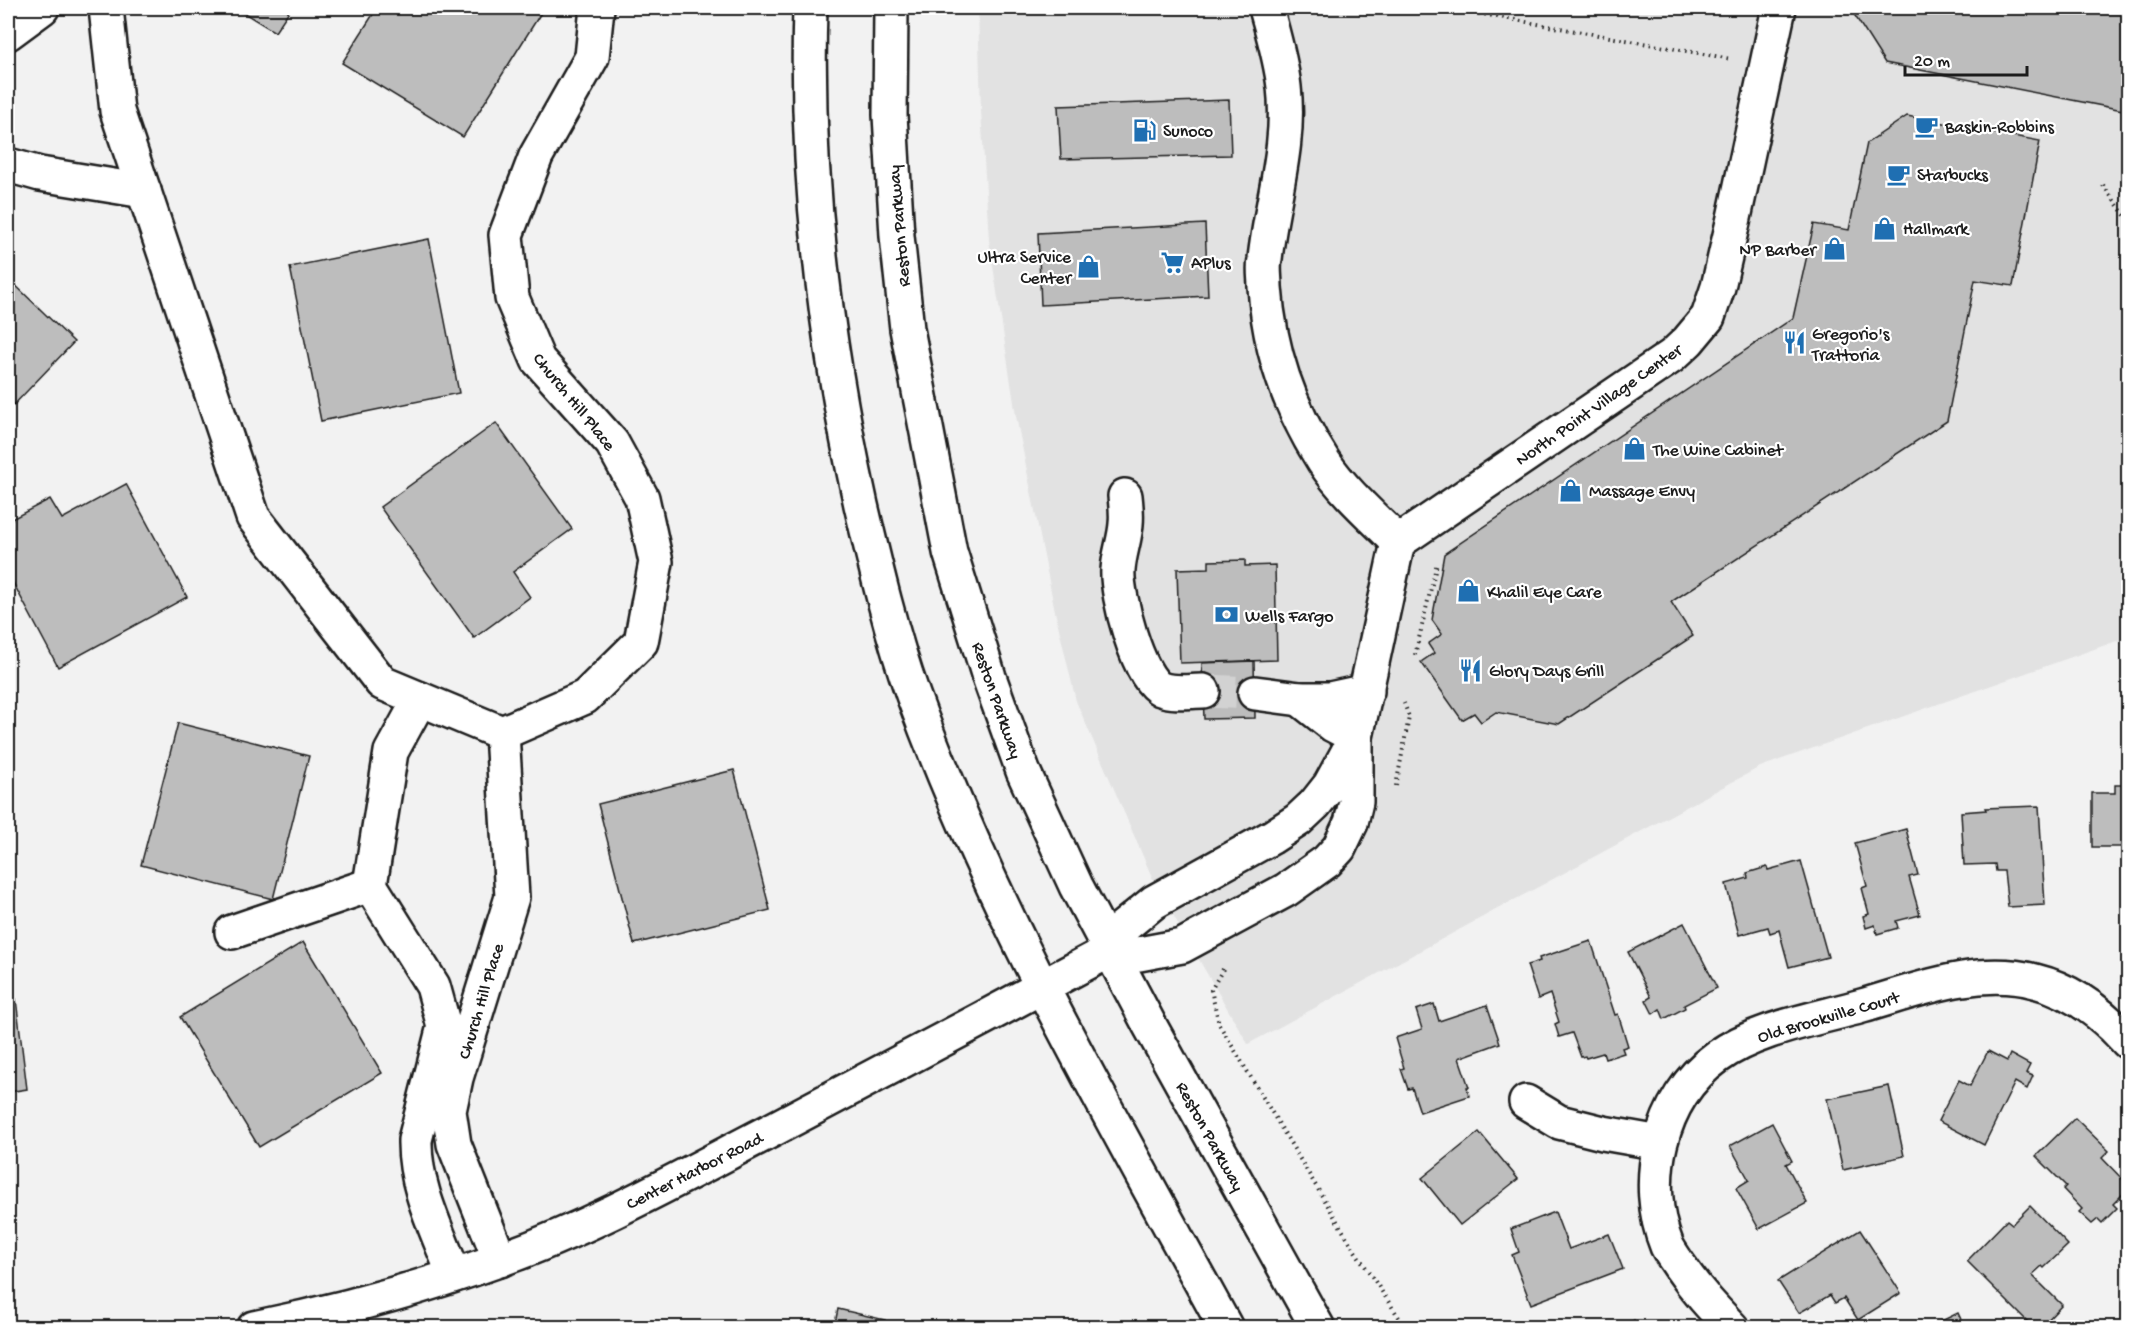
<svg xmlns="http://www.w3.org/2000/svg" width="2136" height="1335" viewBox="0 0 2136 1335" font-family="'Gochi Hand',sans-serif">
	<rect width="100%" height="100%" fill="#f2f2f2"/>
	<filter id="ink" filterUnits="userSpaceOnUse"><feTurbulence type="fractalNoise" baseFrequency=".0167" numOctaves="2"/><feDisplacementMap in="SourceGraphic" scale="12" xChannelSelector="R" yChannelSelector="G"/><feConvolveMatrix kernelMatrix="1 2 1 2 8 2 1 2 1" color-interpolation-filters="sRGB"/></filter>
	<g filter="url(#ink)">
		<polygon fill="#e2e2e2" points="978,8 2128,8 2128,637 1760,767 1248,1044 1155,884 1076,701 1056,616 1016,416 989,240 981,111"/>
		<g fill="#bdbdbd" stroke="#1c1c1c" stroke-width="1.5">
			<polygon points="236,8 291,8 275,32"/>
			<polygon points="377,8 544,8 463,137 342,63"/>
			<polygon points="1850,8 2128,8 2128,111 1885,63"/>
			<polygon points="1229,100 1231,155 1061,159 1058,106"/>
			<polygon points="1907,116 2040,141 2013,286 1975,280 1947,421 1671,602 1693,636 1559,724 1496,712 1481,722 1474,713 1462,720 1421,662 1434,653 1428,644 1442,634 1432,620 1444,554 1793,318 1814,224 1849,230 1867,143"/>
			<polygon points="1205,224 1208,296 1041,305 1038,233"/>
			<polygon points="429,239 459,393 321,421 290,267"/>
			<polygon points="8,278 74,342 8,411"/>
			<polygon points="496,423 572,529 513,572 530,597 474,638 380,507"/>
			<polygon points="126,484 187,597 58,667 8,573 8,521 50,499 62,519"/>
			<polygon points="1245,560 1245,566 1275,565 1277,660 1180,663 1177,569 1209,568 1209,561"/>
			<polygon points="1254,661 1255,718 1204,719 1202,663"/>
			<polygon points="178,723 309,756 273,899 141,865"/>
			<polygon points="734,770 770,910 634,944 598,804"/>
			<polygon points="2115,785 2128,785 2128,853 2123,853 2123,847 2092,847 2092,793 2115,793"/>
			<polygon points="2039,806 2045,905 2008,907 2004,871 1996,871 1995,864 1964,865 1961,812 1986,810 1985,808"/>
			<polygon points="1906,829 1918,875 1909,877 1920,915 1896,921 1898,928 1877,934 1875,925 1866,928 1863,916 1869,914 1862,888 1867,886 1855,843"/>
			<polygon points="1801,861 1828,957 1789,967 1779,930 1770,933 1768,927 1739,935 1726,884 1748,878 1747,873 1767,867 1768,870"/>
			<polygon points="1684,923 1717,988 1684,1005 1685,1008 1664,1019 1660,1009 1653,1014 1646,1000 1651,997 1628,952"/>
			<polygon points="8,941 14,978 8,979"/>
			<polygon points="1591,941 1615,1015 1618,1014 1628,1046 1622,1048 1624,1053 1605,1059 1603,1053 1586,1058 1585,1056 1581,1057 1572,1033 1559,1037 1555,1024 1559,1022 1550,994 1538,999 1527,965 1540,961 1539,958"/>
			<polygon points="303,942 382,1073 259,1147 180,1017"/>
			<polygon points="16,999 27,1089 8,1092 8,1000"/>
			<polygon points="1434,1004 1439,1021 1487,1005 1500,1043 1459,1058 1469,1087 1467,1087 1469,1096 1420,1112 1412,1088 1408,1089 1401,1069 1404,1068 1395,1038 1422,1029 1416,1010"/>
			<polygon points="1988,1051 2007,1061 2010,1054 2030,1065 2026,1073 2033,1076 2027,1089 2015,1082 1984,1145 1938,1121 1959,1080 1970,1086"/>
			<polygon points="1889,1086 1904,1156 1843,1170 1827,1099"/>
			<polygon points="2075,1118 2109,1151 2102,1158 2128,1185 2128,1189 2113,1204 2117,1208 2102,1223 2098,1219 2092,1224 2079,1212 2082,1209 2063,1189 2066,1186 2036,1156"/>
			<polygon points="1772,1123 1792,1161 1786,1164 1807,1203 1759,1229 1736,1188 1749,1180 1730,1146"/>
			<polygon points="1479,1132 1518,1179 1460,1225 1422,1178"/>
			<polygon points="2030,1206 2068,1245 2044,1268 2042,1266 2032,1275 2062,1305 2040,1328 2034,1328 1967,1261 2007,1220 2012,1224"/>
			<polygon points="1555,1212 1569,1249 1609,1234 1623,1269 1531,1304 1512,1255 1519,1252 1511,1229"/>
			<polygon points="1860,1230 1901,1293 1858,1320 1844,1298 1835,1303 1830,1295 1799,1313 1778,1281"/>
			<polygon points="838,1309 885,1320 883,1328 834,1328"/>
			<polygon points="1958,1313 1965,1328 1927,1328"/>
			<polygon points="1634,1320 1638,1328 1621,1328"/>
		</g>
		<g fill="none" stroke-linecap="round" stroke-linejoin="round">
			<polyline stroke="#d2d2d2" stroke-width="33" stroke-dasharray="33 16" stroke-linecap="butt" points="1203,691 1255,693"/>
			<defs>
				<g id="minor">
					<polyline points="106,8 117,111 253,517 382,683 502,733 585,697 641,642 656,562 642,498 612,443 538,360 512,298 506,235 536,156 592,57 597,8"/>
					<path d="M1266,8C1273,34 1281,60 1284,87C1291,145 1271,202 1265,259C1263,268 1265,278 1265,287C1269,349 1290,409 1324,462C1344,492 1373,517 1398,542"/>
					<polyline points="8,33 42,8"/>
					<polyline points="8,165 40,174 144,191"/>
					<path d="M1125,496C1126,505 1127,515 1126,524C1125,539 1119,554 1118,570C1116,593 1138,679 1161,689C1174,694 1190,691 1203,691"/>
					<polyline points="1255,693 1300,699 1330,699 1367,691"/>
					<path d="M420,699L391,752L370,885L433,986L444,1026L415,1140C414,1187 438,1232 454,1275"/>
					<polyline points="1300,699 1333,725 1356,737"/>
					<polyline points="232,932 370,885"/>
					<polyline points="1109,951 1139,954 1182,946 1286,890 1327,861 1339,848 1351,823 1356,802 1356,737 1398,542 1672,356 1688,341 1708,317 1718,287 1734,218 1779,8"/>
					<polyline points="1109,951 1122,928 1154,902 1272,837 1298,820 1315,804 1330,785 1354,741"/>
					<polyline points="1526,1102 1559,1122 1603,1133 1660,1143"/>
					<polyline points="500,1260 454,1144 449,1111 456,1078 512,897 502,733"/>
					<path d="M254,1328C338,1311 419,1289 499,1260C594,1226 683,1176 772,1130C884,1071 997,1011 1109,951"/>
					<path d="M1732,1328C1711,1306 1696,1290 1679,1265C1675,1259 1670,1252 1667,1246C1641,1182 1659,1099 1717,1057C1755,1029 1816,1019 1862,1006C1918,990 1976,966 2035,981C2072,990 2103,1014 2128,1042"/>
				</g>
				<g id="major">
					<path d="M810,8C805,175 825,342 861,505C876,569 891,633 913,695C994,917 1113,1121 1226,1328"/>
					<polyline points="891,8 890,115 897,236 907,329 950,552 989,677 1023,771 1076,886 1149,1024 1318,1328"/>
				</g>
			</defs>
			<use href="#minor" stroke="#1c1c1c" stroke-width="38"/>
			<use href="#major" stroke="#1c1c1c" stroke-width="38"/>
			<g stroke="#1c1c1c" stroke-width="4" stroke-dasharray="1.5 4.5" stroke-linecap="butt">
				<polyline points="1449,8 1731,59"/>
				<polyline points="2103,185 2126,217 2128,218"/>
				<polyline points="1415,655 1437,563"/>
				<polyline points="1396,786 1409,717 1404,703"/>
				<polyline points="1223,969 1211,990 1219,1024 1355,1251 1406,1328"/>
			</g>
			<use href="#minor" stroke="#fff" stroke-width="33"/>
			<use href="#major" stroke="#fff" stroke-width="33"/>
		</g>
	</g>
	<defs>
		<symbol id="cafe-bare" viewBox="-9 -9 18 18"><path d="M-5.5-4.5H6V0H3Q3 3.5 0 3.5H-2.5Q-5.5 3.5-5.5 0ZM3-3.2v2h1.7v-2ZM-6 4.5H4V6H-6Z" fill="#1f6fb2" stroke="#fff" stroke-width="2.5" paint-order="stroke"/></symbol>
		<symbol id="fuel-bare" viewBox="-9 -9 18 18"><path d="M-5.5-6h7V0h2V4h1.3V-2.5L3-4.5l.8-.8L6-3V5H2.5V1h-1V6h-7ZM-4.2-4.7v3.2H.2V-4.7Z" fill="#1f6fb2" stroke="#fff" stroke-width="2.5" paint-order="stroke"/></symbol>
		<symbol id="shop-bare" viewBox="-9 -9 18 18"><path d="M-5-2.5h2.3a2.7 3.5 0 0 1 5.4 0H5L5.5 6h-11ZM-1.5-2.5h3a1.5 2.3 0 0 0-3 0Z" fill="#1f6fb2" stroke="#fff" stroke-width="2.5" paint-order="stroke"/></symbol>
		<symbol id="supermarket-bare" viewBox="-9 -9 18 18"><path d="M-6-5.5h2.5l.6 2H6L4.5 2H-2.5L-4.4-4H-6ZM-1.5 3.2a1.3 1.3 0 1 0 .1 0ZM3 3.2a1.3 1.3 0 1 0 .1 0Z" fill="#1f6fb2" stroke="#fff" stroke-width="2.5" paint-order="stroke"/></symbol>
		<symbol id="restaurant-bare" viewBox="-9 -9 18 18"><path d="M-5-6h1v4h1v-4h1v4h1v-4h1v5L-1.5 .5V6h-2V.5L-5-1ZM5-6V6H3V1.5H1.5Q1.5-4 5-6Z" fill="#1f6fb2" stroke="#fff" stroke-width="2.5" paint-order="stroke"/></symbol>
		<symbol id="bank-bare" viewBox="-9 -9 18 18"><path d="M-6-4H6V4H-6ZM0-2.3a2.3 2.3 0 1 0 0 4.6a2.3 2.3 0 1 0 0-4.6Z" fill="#1f6fb2" stroke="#fff" stroke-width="2.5" paint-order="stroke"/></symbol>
	</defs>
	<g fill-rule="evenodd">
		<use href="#cafe-bare" x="1910" y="110" width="33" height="33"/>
		<use href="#fuel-bare" x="1128" y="114" width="33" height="33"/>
		<use href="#cafe-bare" x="1882" y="158" width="33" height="33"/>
		<use href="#shop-bare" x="1868" y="212" width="33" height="33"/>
		<use href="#shop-bare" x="1818" y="232" width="33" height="33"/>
		<use href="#supermarket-bare" x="1156" y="246" width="33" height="33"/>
		<use href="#shop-bare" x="1072" y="250" width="33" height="33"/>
		<use href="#restaurant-bare" x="1778" y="326" width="33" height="33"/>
		<use href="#shop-bare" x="1618" y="432" width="33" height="33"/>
		<use href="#shop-bare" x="1554" y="474" width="33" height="33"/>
		<use href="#shop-bare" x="1452" y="574" width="33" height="33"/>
		<use href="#bank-bare" x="1210" y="598" width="33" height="33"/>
		<use href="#restaurant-bare" x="1454" y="654" width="33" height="33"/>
	</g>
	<g text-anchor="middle" stroke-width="4.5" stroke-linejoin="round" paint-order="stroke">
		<g font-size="18" fill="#1c1c1c" stroke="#fff" text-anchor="start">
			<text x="1945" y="132">Baskin-Robbins</text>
			<text x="1163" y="136">Sunoco</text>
			<text x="1917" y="180">Starbucks</text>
			<text x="1903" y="234">Hallmark</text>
			<text x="1816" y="255" text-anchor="end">NP Barber</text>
			<text x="1071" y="262" text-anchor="end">Ultra Service<tspan x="1071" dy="21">Center</tspan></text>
			<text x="1191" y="268">APlus</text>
			<text x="1812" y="339">Gregorio's<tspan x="1812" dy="21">Trattoria</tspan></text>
			<text x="1653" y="455">The Wine Cabinet</text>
			<text x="1589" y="496">Massage Envy</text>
			<text x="1487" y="597">Khalil Eye Care</text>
			<text x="1245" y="621">Wells Fargo</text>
			<text x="1489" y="676">Glory Days Grill</text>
		</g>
		<g font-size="18" fill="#1c1c1c" stroke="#fff">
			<text transform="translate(898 226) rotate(-95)" y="6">Reston Parkway</text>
			<text transform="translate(575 401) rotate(51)" y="6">Church Hill Place</text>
			<text transform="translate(1598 404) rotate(-35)" y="6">North Point Village Center</text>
			<text transform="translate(998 700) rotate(71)" y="6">Reston Parkway</text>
			<text transform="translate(480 1001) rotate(-73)" y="6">Church Hill Place</text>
			<text transform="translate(1828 1016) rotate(-16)" y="6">Old Brookville Court</text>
			<text transform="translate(1211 1136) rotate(61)" y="6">Reston Parkway</text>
			<text transform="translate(694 1170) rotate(-27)" y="6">Center Harbor Road</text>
		</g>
	</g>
	<rect width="2136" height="1335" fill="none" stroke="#fff" stroke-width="30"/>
	<rect x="15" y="15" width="2106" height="1305" fill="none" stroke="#1c1c1c" stroke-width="2" filter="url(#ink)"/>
	<path d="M1905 66v9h122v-9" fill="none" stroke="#1c1c1c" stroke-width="3"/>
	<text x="1914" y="66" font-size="18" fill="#1c1c1c" stroke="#ffffff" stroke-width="4.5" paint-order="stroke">20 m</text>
</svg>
